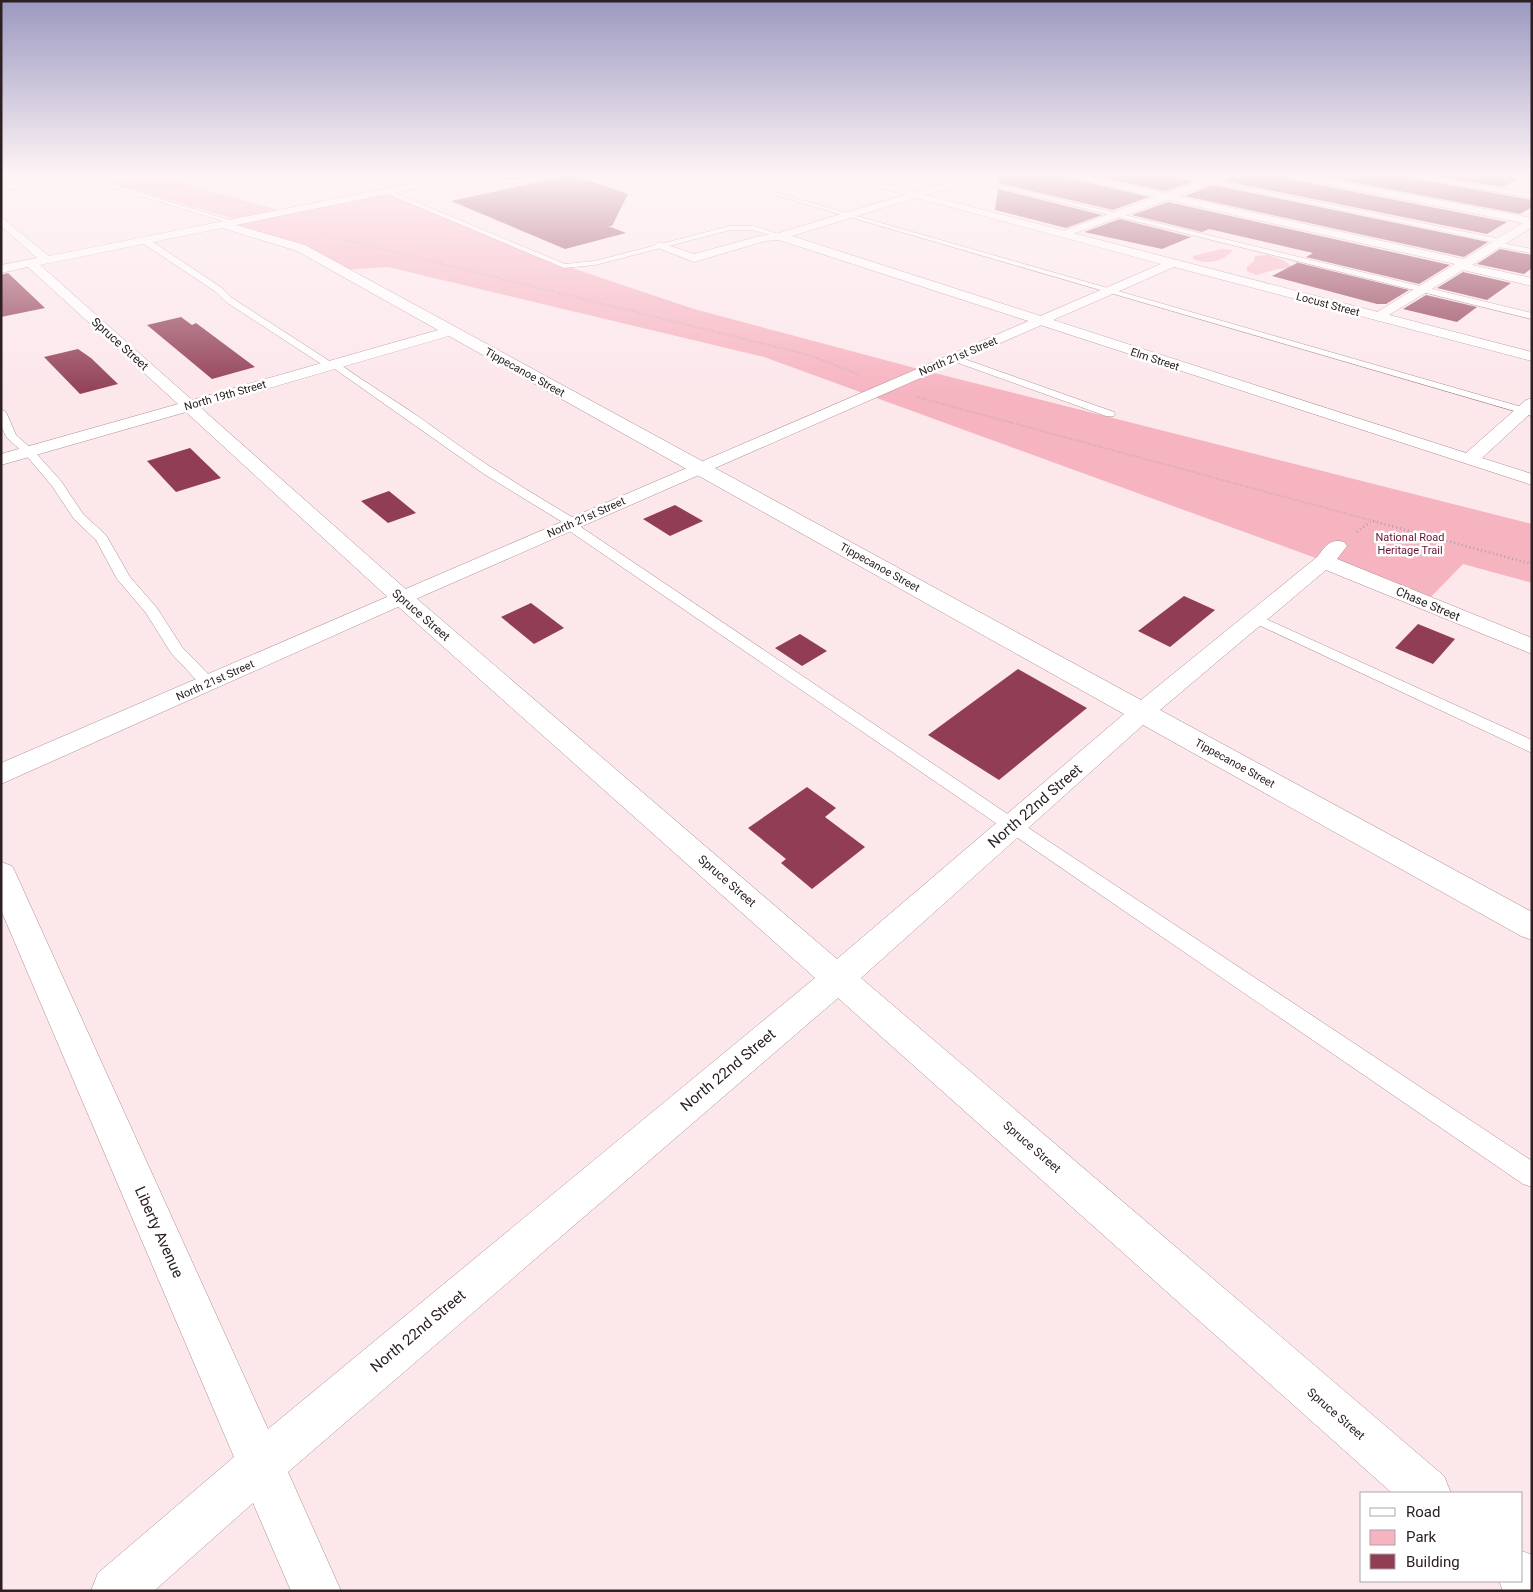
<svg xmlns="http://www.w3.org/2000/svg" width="1533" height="1592" viewBox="0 0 1533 1592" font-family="Roboto,sans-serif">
	<rect width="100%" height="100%" fill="#fce7eb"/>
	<g fill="#f6b3c0">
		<polygon points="79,174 152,174 284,212 385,191 551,261 694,309 911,367 1532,524 1532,583 1463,564 1425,603 1324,561 764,357 388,267 341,270 301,248 222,224 238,220"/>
		<path d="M1222,249L1233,250C1223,262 1208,265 1193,259V256Z"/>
		<polygon points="1268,255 1283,260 1294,268 1278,269 1256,275 1247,271 1247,267 1254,261 1255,256"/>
	</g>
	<g fill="#913e54">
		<polygon points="999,174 1058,174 1060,176 1149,197 1113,210 998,183"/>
		<polygon points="1083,174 1168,174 1170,176 1195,181 1166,191"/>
		<polygon points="1236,174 1282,174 1289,179 1507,222 1487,234 1224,181"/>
		<polygon points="1310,174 1399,174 1401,176 1532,200 1532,207 1520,214"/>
		<polygon points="1421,174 1510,174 1513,177 1518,179 1502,187"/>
		<polygon points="572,175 628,194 612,226 608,226 626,233 565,249 451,201"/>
		<polygon points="1213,185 1488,242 1464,257 1185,196"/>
		<polygon points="998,189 1102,215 1066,228 995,210"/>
		<polygon points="1168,202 1450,265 1419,284 1306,257 1313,253 1209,229 1202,232 1132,215"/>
		<polygon points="1120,219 1191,237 1162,249 1084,232"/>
		<polygon points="1500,249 1532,255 1532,268 1524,274 1477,264"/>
		<polygon points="1295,262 1409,290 1386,304 1377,304 1272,276 1297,263"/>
		<polygon points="1463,272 1511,283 1487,300 1437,288"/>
		<polygon points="8,273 45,308 1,317 1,275"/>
		<polygon points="1426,295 1477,307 1457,322 1403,309"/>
		<polygon points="181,317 192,325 196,323 255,367 212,379 147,325"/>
		<polygon points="78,349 91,358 118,384 80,394 44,357"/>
		<polygon points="190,448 221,478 176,492 147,461"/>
		<polygon points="389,491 416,513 388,523 361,501"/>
		<polygon points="675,505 703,521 670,536 643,519"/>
		<polygon points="1184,596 1215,610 1170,647 1138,631"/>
		<polygon points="531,603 564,628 534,644 501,617"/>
		<polygon points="1418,624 1455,639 1433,664 1395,648"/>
		<polygon points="800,634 827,651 802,666 775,648"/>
		<polygon points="1018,669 1087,708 999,780 928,735"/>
		<polygon points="807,787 836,808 825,817 865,847 812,889 781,863 786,859 748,828"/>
	</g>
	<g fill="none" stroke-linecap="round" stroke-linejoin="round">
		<defs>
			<g id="service">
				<polygon points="74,174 78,174 236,222 230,223 74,176"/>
				<path d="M467,174H475L503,180L558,174C538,186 487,187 467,174Z"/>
				<polygon points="703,174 711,174 1532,410 1532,416"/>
				<polygon points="945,174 954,174 1532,313 1532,319"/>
				<polygon points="1170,174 1180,174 1500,239 1504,241 1502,243 1532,249 1532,253 1493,246 1495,242"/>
				<polygon points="1401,174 1412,174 1532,194 1532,198"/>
				<polygon points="385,189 565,264 595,261 730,226 754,226 784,236 780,238 753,230 730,230 595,265 564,268 383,192"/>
				<path d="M141,238H147L222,288L232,298L331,362H337C368,385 402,404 433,427C479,461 528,491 577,520L578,525L1018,821L1532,1161V1187L1523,1184L565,528L564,523L484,474L332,367H326L226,302L216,292L141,242Z"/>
				<polygon points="953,355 1114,412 1115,414 1114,416 1106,416 950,360 948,358"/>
				<polygon points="1,409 6,412 16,435 33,450 61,481 83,514 106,535 130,577 157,608 182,647 213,679 216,683 213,687 203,687 171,653 146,613 117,579 96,540 74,519 52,486 25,454 7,438 1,426"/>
				<polygon points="1255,614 1532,740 1532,753 1250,621 1248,618 1250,615"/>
			</g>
			<g id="minor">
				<polygon points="70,174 90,174 85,177 1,191 1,185"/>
				<path d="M458,174H475L470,177L236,225L305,245L1141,700L1317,557C1325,547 1330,538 1344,542L1347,546L1337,559L1532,638V654L1326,570L1160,710L1532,912V940L1521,936L1143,725L861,978L1444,1476L1451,1493H1392L838,998L288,1472L341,1591H291L253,1503L154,1591H91L98,1573L234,1457L1,910V862L12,866L16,874L268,1429L815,978L393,602L186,412L1,465V454L178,404L28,267L1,273V265L37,258L1,226V217L49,256ZM222,228L297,251L438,330L192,400L40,265ZM449,336L1124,714L837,959L409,592L201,408Z"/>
				<polygon points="1060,174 1076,174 1166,193 1221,174 1234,174 1232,176 1178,196 1464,259 1523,223 1289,177 1284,174 1302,174 1532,218 1532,227 1472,265 1532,278 1532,286 1463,270 1379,321 1372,317 1374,314 1455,264 1168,200 1064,237 1060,236 1060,232 1155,197"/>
				<polygon points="1512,174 1532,174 1532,179 1514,176"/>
				<polygon points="914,192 918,193 918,197 792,236 1466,453 1526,400 1532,398 1532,412 1482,458 1532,474 1532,485 779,240 765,241 694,262 653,246 659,242 694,254 760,236 779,233"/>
				<polygon points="1522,1551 1532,1555 1532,1591 1503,1591 1499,1581 1522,1581"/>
			</g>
			<polygon id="tertiary" points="829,174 844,174 914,192 979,174 993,174 991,176 926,195 1532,352 1532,361 1174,267 409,602 1,784 1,763 1161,264"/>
		</defs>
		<use href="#service" stroke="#ac8e93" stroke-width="1"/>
		<use href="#minor" stroke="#ac8e93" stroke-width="1"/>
		<use href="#tertiary" stroke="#ac8e93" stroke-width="1"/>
		<polyline stroke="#b2a1a4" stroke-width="1" stroke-dasharray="0.5 1" stroke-linecap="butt" points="325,235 443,264"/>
		<g stroke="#b2a1a4" stroke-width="2" stroke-dasharray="0.5 2" stroke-linecap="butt">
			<polyline points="438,263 809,355 860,375"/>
			<polyline points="917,397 1377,522"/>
		</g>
		<g stroke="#b2a1a4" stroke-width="2.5" stroke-dasharray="1 3" stroke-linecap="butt">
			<polyline points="1373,521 1532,564"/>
			<polyline points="1357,532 1370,522"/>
		</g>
		<use href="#service" fill="#fff" fill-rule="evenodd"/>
		<use href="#minor" fill="#fff" fill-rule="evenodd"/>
		<use href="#tertiary" fill="#fff" fill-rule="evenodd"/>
	</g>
	<linearGradient id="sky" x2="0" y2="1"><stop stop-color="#9b99c0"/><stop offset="0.44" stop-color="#fef4f6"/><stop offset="1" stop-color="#fef4f6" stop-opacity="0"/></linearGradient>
	<rect width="1533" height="396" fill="url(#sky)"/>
	<g text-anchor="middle" stroke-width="5" stroke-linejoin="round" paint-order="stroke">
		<g font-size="11" fill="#2c2022" stroke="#fff">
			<text transform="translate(1328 304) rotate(15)" y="4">Locust Street</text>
			<text transform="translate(958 356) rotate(-23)" y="4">North 21st Street</text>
			<text transform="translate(1155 359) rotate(18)" y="4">Elm Street</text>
			<text transform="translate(525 372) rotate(29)" y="4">Tippecanoe Street</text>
			<text transform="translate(225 395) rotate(-16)" y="4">North 19th Street</text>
			<text transform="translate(586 517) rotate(-24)" y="4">North 21st Street</text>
			<text transform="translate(880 567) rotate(29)" y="4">Tippecanoe Street</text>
			<text transform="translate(215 680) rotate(-24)" y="4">North 21st Street</text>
			<text transform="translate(1235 763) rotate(29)" y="4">Tippecanoe Street</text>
		</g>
		<g font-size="11" fill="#65142f" stroke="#fff">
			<text x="1410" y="541">National Road<tspan x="1410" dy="13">Heritage Trail</tspan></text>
		</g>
		<g font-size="12" fill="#2c2022" stroke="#fff">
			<text transform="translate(120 344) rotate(42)" y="4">Spruce Street</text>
			<text transform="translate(1428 604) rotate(23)" y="4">Chase Street</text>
			<text transform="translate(421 615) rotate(41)" y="4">Spruce Street</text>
			<text transform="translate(727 881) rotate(41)" y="4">Spruce Street</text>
			<text transform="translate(1032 1147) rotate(41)" y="4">Spruce Street</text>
			<text transform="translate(1336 1414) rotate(41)" y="4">Spruce Street</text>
		</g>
		<g font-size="15" fill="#2c2022" stroke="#fff">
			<text transform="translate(1035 806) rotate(-41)" y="5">North 22nd Street</text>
			<text transform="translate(728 1070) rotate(-40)" y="5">North 22nd Street</text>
			<text transform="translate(159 1232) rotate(66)" y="5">Liberty Avenue</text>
			<text transform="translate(418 1331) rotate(-40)" y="5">North 22nd Street</text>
		</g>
	</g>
	<rect width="1533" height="1592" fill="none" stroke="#2c2022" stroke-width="5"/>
	<rect x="1360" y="1492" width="162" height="90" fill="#ffffff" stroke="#aba6a7"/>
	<rect x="1370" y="1508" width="25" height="8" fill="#ffffff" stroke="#aba6a7"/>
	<text x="1406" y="1517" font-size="15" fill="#2c2022">Road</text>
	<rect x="1370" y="1530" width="25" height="15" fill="#f6b3c0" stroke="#aba6a7"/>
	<text x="1406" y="1542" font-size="15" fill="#2c2022">Park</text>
	<rect x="1370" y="1554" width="25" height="15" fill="#913e54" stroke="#aba6a7"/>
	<text x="1406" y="1567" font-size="15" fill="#2c2022">Building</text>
</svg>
